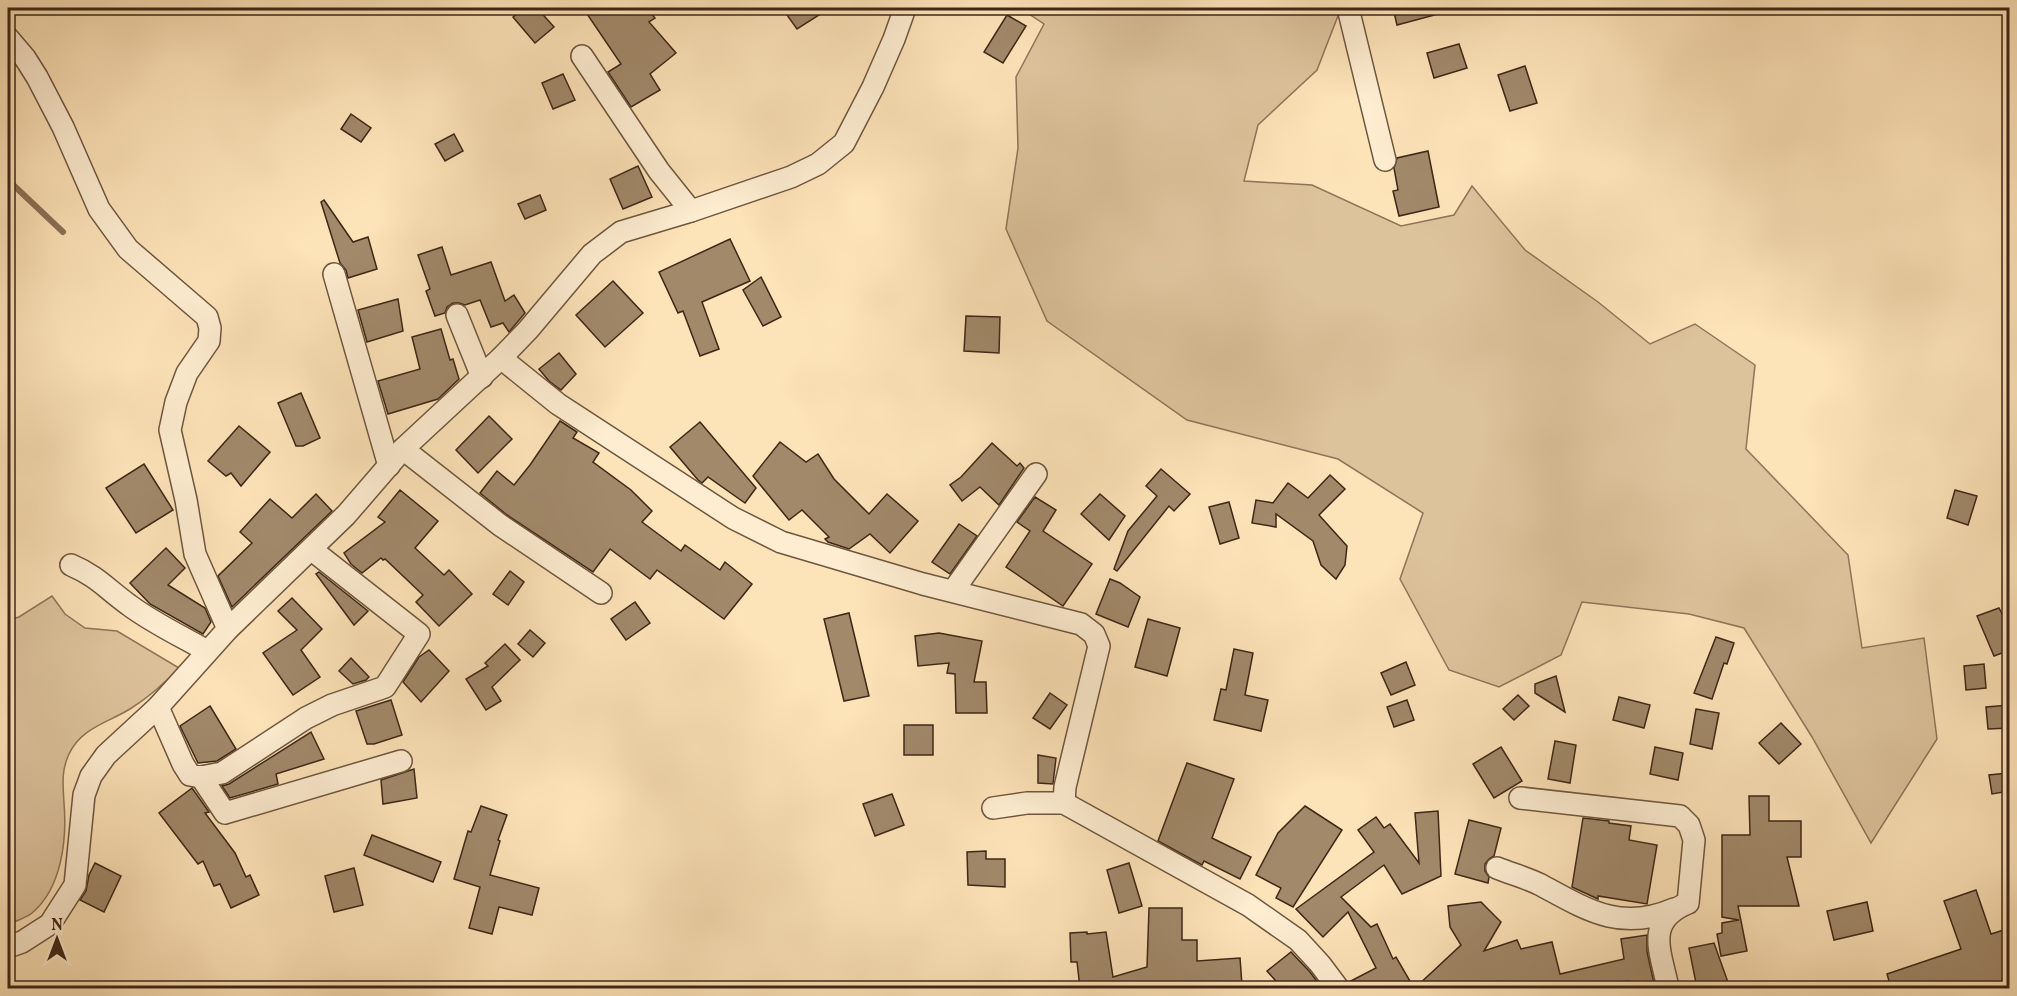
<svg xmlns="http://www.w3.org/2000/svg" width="2017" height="996" viewBox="0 0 2017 996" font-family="Vollkorn,serif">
	<rect width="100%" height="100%" fill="#fde3b8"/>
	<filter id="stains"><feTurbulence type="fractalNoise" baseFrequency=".00333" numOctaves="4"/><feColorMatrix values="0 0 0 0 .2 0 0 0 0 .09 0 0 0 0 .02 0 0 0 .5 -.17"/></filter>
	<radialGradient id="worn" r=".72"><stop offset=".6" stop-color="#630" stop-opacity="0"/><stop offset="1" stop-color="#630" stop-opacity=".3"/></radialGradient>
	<g fill="#ddc39c" stroke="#8e7559" stroke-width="1.5">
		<polygon points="1020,8 1341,8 1317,70 1258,125 1244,181 1312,185 1401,226 1454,215 1472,186 1525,250 1598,302 1650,344 1695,324 1755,365 1746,449 1848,555 1862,648 1924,638 1937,739 1871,843 1812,737 1744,628 1689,614 1582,602 1561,655 1499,687 1449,670 1400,579 1423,513 1338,459 1187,420 1047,321 1006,229 1018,148 1016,77 1044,24"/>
		<path d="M52,596L65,614L85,628L117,631L179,668C164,684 149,697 130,709C107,723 81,728 69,754C61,771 63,785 64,803C67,839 62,888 32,913C26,918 15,921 8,925V620L19,617Z"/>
	</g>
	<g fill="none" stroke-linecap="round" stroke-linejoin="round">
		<polyline stroke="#8a7156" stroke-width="6" points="8,180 63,232"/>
	</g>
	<g fill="#a1896a" stroke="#3e2716" stroke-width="1.5">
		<polygon points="524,8 537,8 554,27 535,43 513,17"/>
		<polygon points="583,8 647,8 655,18 649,22 676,53 650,74 660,90 631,107 608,72 621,64"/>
		<polygon points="782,8 830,8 797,29"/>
		<polygon points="1393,8 1441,8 1442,13 1397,25"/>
		<polygon points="1007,15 1026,26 1003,63 984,52"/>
		<polygon points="1459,44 1467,68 1434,78 1427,53"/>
		<polygon points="1525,66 1537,103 1510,111 1498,75"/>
		<polygon points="563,74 575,100 553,109 542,83"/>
		<polygon points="351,114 371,128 361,142 341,129"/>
		<polygon points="454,134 463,151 445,161 435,144"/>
		<polygon points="1428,151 1439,207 1399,216 1393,191 1398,190 1394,168 1397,158"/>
		<polygon points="638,166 652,197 623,209 610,179"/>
		<polygon points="540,195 546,210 525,219 518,204"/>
		<polygon points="324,200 353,242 368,237 377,269 348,278 346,270 340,263 321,202"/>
		<polygon points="730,239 750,281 702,302 719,349 700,356 683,311 678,313 659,272"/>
		<polygon points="442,247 451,275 491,262 505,301 514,295 525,313 509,332 503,323 491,327 480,300 465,305 459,303 453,303 447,307 445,313 435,316 426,291 430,289 418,255"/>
		<polygon points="761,277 781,317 763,326 743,290"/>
		<polygon points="613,281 643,313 605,347 576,315"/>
		<polygon points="398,299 403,331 367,342 358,310"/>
		<polygon points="966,316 1000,317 999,353 964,351"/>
		<polygon points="441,329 450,360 453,359 459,379 438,399 388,414 378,381 420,369 412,337"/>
		<polygon points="559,353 576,374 561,390 549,381 539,369"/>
		<polygon points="301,393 320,438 303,446 296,446 278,403"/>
		<polygon points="489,416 512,439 478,473 456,450"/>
		<polygon points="560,421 577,432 573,438 599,453 593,462 631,490 652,511 642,522 681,551 685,545 720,570 725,562 752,584 724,619 657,570 650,579 610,549 593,572 507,515 480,493 497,471 514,485 530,465"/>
		<polygon points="700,422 756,488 745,503 708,477 702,483 698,480 670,447"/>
		<polygon points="239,426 270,452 241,486 231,473 226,476 208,461"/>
		<polygon points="780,442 806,462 818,454 834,479 869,514 887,494 918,521 890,553 870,534 849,549 828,542 825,539 829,537 802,510 789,520 753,476"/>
		<polygon points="992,443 1017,466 1020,463 1024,468 999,505 980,487 962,501 950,485 961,477"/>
		<polygon points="144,464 173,510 136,533 106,488"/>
		<polygon points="1161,469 1190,494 1174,511 1169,506 1117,571 1114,569 1128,531 1157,496 1146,486"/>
		<polygon points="1330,475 1345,489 1319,515 1347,546 1345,565 1336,579 1321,565 1313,541 1276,514 1276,527 1252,523 1256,500 1273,503 1288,483 1308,498"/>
		<polygon points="400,490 438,521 415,548 444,575 449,570 472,594 439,626 416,602 423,595 385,559 383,560 381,558 362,573 351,564 344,553 385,522 378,517"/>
		<polygon points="1955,490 1977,496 1968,525 1947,518"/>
		<polygon points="316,494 332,511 232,607 218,576 252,543 240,532 270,499 292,518"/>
		<polygon points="1100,494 1125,516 1109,540 1081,514"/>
		<polygon points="1035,497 1056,510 1043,531 1092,564 1063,606 1006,567 1030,531 1017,522"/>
		<polygon points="1229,502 1239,538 1220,544 1209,507"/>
		<polygon points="959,524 977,536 950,574 932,562"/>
		<polygon points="166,548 185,568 168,585 205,608 211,622 203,634 150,604 130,583"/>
		<polygon points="510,571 524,582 508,605 493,594"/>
		<polygon points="319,572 368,611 354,625 316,574"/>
		<polygon points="1110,579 1120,583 1140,597 1128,627 1096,614"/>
		<polygon points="292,598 322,629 301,650 320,677 293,695 263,653 297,630 278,611"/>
		<polygon points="635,602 650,623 626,640 611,619"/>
		<polygon points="1999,608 2005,619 2010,617 2010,650 1994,656 1977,616"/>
		<polygon points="849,613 869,696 844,701 824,619"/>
		<polygon points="1148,619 1180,628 1167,676 1135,667"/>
		<polygon points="530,630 545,643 533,657 518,644"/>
		<polygon points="939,633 982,641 974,682 986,682 987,713 956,713 955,674 947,673 949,663 918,666 915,636"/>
		<polygon points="1716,637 1734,643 1727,664 1724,663 1712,699 1694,693"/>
		<polygon points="505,644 520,660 492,687 501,701 486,710 466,679 488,666 485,663"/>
		<polygon points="1234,649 1253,653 1245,695 1268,700 1261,731 1214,720 1221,689 1226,690"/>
		<polygon points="429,650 449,671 421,702 403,682 419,657"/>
		<polygon points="351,658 369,677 366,680 353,684 339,671"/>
		<polygon points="1406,662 1415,685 1391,695 1381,673"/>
		<polygon points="1984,664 1986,688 1966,690 1964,666"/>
		<polygon points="1556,676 1565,712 1535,693 1535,684"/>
		<polygon points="1050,693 1067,705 1050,729 1033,718"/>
		<polygon points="1518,695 1529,706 1514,720 1503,709"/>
		<polygon points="1619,697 1650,705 1644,728 1613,720"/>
		<polygon points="391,700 402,735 374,744 367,744 356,711"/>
		<polygon points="1407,700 1414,720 1394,727 1387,707"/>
		<polygon points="2010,705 2010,728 1988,729 1986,707"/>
		<polygon points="210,706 236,749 217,761 198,763 180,726"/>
		<polygon points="1696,709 1719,713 1712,749 1690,744"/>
		<polygon points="1781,723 1801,744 1779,764 1759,743"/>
		<rect x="904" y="725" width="29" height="30"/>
		<polygon points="311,732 324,759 276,774 278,784 230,798 222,786 229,784"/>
		<polygon points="1555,741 1576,745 1570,783 1548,779"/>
		<polygon points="1501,747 1522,781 1494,798 1473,764"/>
		<polygon points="1655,747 1683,753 1678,780 1650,774"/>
		<polygon points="1038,755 1056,758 1053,784 1038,783"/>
		<polygon points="1187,763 1234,779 1212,838 1251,857 1240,879 1204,861 1202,865 1158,841"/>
		<polygon points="414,769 417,798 383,804 381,780"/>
		<polygon points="2008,773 2010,791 1992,794 1989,775"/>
		<polygon points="192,788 209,812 205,813 235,853 246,877 250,875 259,895 231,908 220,884 214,886 203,861 198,864 159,813"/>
		<polygon points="892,794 904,825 875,836 863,804"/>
		<polygon points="1749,796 1769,796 1769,821 1801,821 1801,857 1787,857 1799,906 1738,906 1747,951 1721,956 1717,934 1722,933 1722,923 1739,920 1722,917 1722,835 1750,835"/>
		<polygon points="481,806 507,815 498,840 500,841 490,875 539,888 532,915 499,907 492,934 469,928 480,887 454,879 468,831 471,832"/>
		<polygon points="1305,806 1342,830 1293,907 1276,898 1281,888 1256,875 1278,833"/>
		<polygon points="1438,811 1441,876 1402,894 1384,865 1341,897 1371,927 1377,924 1393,959 1396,957 1414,988 1350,988 1349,982 1376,968 1348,912 1323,937 1296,909 1374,852 1358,830 1376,817 1384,828 1390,824 1419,863 1415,813"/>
		<polygon points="1583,818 1609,821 1609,823 1631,826 1629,840 1657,845 1647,904 1598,896 1598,899 1572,887"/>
		<polygon points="1469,820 1501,828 1494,856 1489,859 1485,864 1485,871 1489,877 1488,883 1455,874"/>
		<polygon points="372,835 441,862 433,882 364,855"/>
		<polygon points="986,851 986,859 1005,859 1005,887 968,885 967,852"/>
		<polygon points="95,863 121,876 104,912 80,900 86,891 89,875"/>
		<polygon points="1129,863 1142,906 1119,913 1107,870"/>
		<polygon points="354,868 363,905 334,912 325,876"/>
		<polygon points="1976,890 1991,934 2010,928 2010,984 1996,988 1891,988 1887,974 1961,949 1944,901"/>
		<polygon points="1481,902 1501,922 1484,951 1517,940 1521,949 1552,942 1560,974 1624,959 1621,939 1647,935 1647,952 1655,988 1629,988 1628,981 1595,988 1415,988 1461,945 1450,927 1448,906"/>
		<polygon points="1867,902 1873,931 1834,940 1827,911"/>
		<polygon points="1149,908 1182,908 1182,940 1197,940 1197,961 1240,958 1242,985 1205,988 1080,988 1077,962 1071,962 1070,933 1087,932 1087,934 1106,932 1113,977 1147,967"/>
		<polygon points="1714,943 1730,988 1697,988 1689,948"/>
		<polygon points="1291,952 1310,972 1322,988 1282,988 1267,971"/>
	</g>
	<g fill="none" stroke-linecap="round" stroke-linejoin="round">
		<defs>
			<g id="minor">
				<polyline points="1348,8 1385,160"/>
				<polyline points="8,38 25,58 37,77 63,127 99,209 128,249 207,317 210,328 209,341 187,373 176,402 170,430 186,500 195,554 228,629"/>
				<polyline points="582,56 659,171 691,211"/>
				<polyline points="334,274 389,466"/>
				<polyline points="457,315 482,377"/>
				<polyline points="501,358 558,404 733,518 781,542 923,584 1081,624 1094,634 1099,646 1065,787 1064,803 1248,905 1298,940 1320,964 1338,988"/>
				<polyline points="403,449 500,525 601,593"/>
				<path d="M71,565C97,576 108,590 129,605C153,623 181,636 207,651"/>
				<polyline points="953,591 1036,474"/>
				<polyline points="158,707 183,764 190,775 201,777 222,773 306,718 332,705 385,687 419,634 312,550"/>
				<polyline points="201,777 225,813 401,761"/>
				<path d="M1520,798L1680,816L1689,825L1694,840L1688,903C1644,921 1661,952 1668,988"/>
				<polyline points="993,808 1027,803 1064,803"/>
				<path d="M1497,868C1512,874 1527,878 1541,885C1587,910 1621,932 1674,909"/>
				<polyline points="8,947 22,942 50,924 75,885 84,795 91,776 106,755 158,707 228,629 346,515 403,449 501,358 528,330 592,254 621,232 691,211 791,177 818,164 844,143 873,87 894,39 905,8"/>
			</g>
		</defs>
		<use href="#minor" stroke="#6e563e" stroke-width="24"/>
		<use href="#minor" stroke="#feedd1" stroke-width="21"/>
	</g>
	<rect width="2017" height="996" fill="none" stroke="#fde3b8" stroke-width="30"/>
	<rect x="9" y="9" width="1999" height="978" fill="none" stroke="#3e2716" stroke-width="3"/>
	<rect x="15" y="15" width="1987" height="966" fill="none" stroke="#3e2716" stroke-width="1.5"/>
	<g transform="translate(57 939)" stroke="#feedd1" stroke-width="4.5" paint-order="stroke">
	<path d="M0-4.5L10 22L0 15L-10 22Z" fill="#3e2716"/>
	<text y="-9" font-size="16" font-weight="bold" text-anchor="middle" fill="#3e2716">N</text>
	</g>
	<rect width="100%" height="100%" filter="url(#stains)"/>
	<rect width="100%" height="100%" fill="url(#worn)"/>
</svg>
